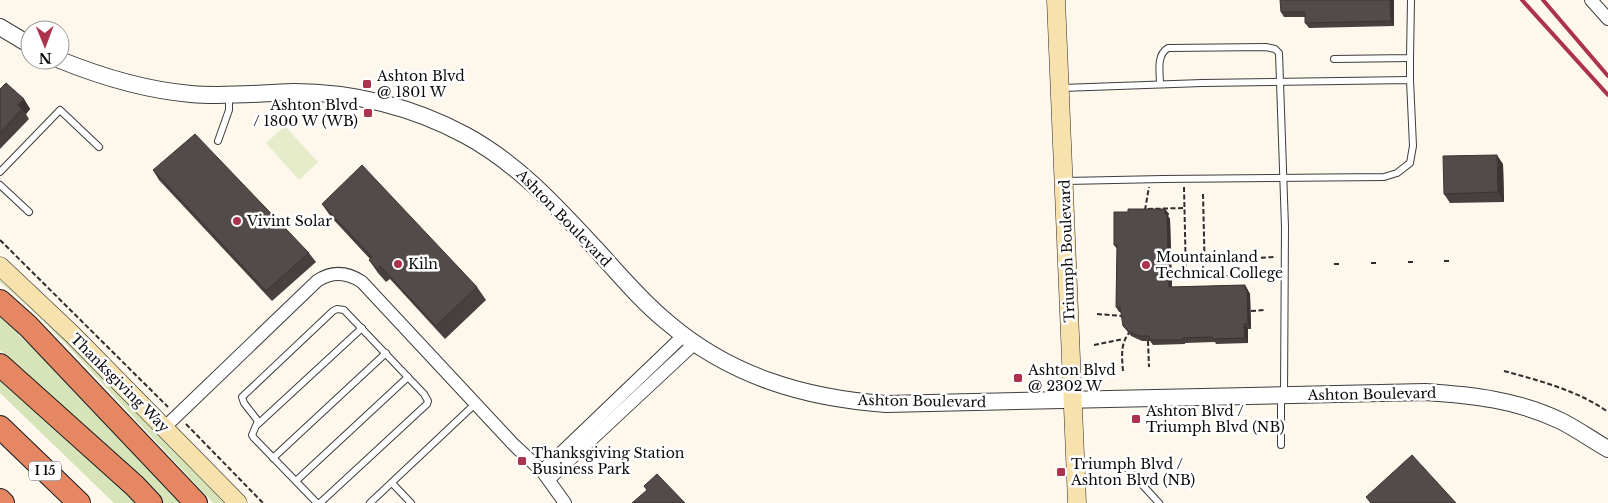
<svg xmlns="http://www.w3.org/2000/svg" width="1608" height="503" viewBox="0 0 1608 503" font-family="'Libre Baskerville',serif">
	<rect width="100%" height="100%" fill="#fdf7ec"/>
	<g fill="#d7e4b9">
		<polygon points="0,277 146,419 145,422 229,503 213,503 64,342 33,311 0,282"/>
		<polygon points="0,317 20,333 18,335 62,373 183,503 161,503 18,368 0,350"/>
		<polygon points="0,373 142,503 114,503 0,393"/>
	</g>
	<polygon fill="#e6ecca" points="285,126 318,162 299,180 266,143"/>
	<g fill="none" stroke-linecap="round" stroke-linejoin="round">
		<defs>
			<g id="service">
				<polyline points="1334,59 1410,58 1411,0"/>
				<polyline points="1410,80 1410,58"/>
				<path d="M1160,84C1160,72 1156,55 1168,48L1266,47L1275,49L1279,53L1285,227L1284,394"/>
				<polyline points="1062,88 1202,83 1410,80 1413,146 1410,163 1397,173 1384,177 1163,179 1066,181"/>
				<polyline points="218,141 229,110 229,97"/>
				<polyline points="0,172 60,110 99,147"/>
				<polyline points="0,185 29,212"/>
				<polyline points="1281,396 1281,445"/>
				<polyline points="258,424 362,328"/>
				<polyline points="273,458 386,353"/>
				<polyline points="1124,465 1159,503"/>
				<polyline points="296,481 408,377"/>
				<polyline points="392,483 411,503"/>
				<polyline points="317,503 254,438 252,435 258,421 244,403 242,397 333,311 337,309 344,310 424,394 428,401 427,404 320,503"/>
				<polyline points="370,503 475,404"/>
			</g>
			<g id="minor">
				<polyline points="1591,0 1608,19"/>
				<path d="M165,427L317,281C332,271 347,272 362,282L514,445L542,471L565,503"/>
				<polyline points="542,471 684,335"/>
				<polyline points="549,479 695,343"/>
			</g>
			<g id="tertiary">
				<polyline points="0,27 30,45"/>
				<path d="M60,60C102,77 145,90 191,94C225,97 259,93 294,92C353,92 413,107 465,135C517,163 555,205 595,248C618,273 640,300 667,322C730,376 804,398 886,404L1425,392C1472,395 1518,400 1561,421C1577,429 1592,440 1608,449"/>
			</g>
			<g id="secondary">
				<polyline points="1056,0 1077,503"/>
				<polyline points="0,266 73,335 238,503"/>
			</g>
			<g id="motorway">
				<polyline points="0,301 28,326 196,503"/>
				<polyline points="0,365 135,486 151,503"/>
				<polyline points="0,427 79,503"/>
				<polyline points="0,500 3,503"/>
			</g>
		</defs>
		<use href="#service" stroke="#3e3e3e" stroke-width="8"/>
		<use href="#minor" stroke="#3e3e3e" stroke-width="14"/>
		<use href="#tertiary" stroke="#3e3e3e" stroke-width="18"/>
		<use href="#secondary" stroke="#2d2d2d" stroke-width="19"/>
		<use href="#motorway" stroke="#1c1c1c" stroke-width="24"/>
		<g stroke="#2d2d2d" stroke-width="2" stroke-dasharray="5 2.5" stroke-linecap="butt">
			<polyline points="1184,187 1186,278 1276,274"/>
			<polyline points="1203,194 1205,278"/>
			<polyline points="1148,209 1183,208"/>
			<polyline points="1145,210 1149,187"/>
			<polyline points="0,240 168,407"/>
			<polyline points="1186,261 1276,257"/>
			<polyline points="1444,261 1450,261"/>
			<polyline points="1408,262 1414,262"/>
			<polyline points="1371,263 1377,263"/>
			<polyline points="1334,264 1341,264"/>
			<polyline points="1251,311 1265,310"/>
			<polyline points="1097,314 1122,316"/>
			<polyline points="1148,341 1149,367"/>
			<polyline points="1094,345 1123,339"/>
			<path d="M1123,371C1122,358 1120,344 1129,333"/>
			<path d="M1504,371C1540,381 1577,390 1608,412"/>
			<polyline points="186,424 263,503"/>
		</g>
		<use href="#service" stroke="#fff" stroke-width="6"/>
		<use href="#minor" stroke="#fff" stroke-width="12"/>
		<use href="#tertiary" stroke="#fff" stroke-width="16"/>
		<use href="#secondary" stroke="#f7e2ad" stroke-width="18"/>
		<use href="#motorway" stroke="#e58762" stroke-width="22"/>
		<g stroke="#ad324d" stroke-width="4">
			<polyline points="1522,0 1608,95"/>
			<polyline points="1543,0 1608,76"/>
		</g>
	</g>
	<g fill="#47403f">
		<polygon points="1394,0 1394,26 1309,28 1305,23 1305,17 1284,17 1281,12"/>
		<polygon points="0,89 24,99 30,109 26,114 29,119 0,149"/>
		<polygon points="1503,164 1504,202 1450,203 1444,194"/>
		<polygon points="153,170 309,253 316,262 272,301 159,180"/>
		<polygon points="322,204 477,287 486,300 445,339 390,279 386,282 378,273 369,260 370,259 331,217"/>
		<polygon points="1165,209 1169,214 1168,216 1170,219 1172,287 1245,285 1250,294 1251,329 1248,329 1248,343 1216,344 1215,342 1185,343 1185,344 1153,345 1150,341 1142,341 1131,336 1123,326 1121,312 1119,312 1116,307 1117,249 1114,245 1128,212"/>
	</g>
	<g fill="#3a3433">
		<polygon points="1390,0 1394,0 1394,26 1391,21"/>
		<polygon points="24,99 30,109 26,114 18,105"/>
		<polygon points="1497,155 1503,164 1504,202 1498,192"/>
		<polygon points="1165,209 1169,214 1168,216 1170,219 1172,292 1169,287"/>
		<polygon points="1245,285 1250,294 1251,329 1248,324"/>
		<polygon points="1244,324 1248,329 1248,343 1245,338"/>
	</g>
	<g fill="#534b49" stroke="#3a3433">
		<polygon points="1280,0 1390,0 1391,21 1305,23 1305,12 1281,12"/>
		<polygon points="6,83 24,99 18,105 22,109 0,133 0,89"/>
		<polygon points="195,134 309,253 266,291 153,170"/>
		<polygon points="1497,155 1498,192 1444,194 1443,156"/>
		<polygon points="362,165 477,287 436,326 380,266 377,269 369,260 372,257 322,204"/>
		<polygon points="1128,209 1165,209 1165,214 1167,214 1169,287 1245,285 1245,289 1247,289 1248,324 1244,324 1245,338 1213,339 1212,337 1182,338 1182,340 1150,340 1149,336 1139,336 1128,331 1123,326 1120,307 1116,307 1117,245 1114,245 1114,212 1128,212"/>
		<polygon points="1412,455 1456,503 1371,503 1366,497"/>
		<polygon points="657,474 685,503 632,503 647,490 644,486"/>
	</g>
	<g fill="#ad324d" stroke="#fff" stroke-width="2">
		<rect x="362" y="79" width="10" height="10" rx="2.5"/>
		<rect x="363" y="108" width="10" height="10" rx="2.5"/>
		<circle cx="237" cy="221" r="5"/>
		<circle cx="398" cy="264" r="5"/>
		<circle cx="1146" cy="265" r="5"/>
		<rect x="1013" y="373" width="10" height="10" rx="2.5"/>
		<rect x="1131" y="414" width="10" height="10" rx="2.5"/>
		<rect x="517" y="456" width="10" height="10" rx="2.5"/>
		<rect x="1056" y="467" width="10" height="10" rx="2.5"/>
	</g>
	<g text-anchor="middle" stroke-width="5" stroke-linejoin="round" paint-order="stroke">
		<rect fill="#fff" stroke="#545454" stroke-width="1" x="29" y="461.5" width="32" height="19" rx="4"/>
		<g font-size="12" font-weight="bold" fill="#0b0b0b">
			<text x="45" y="475">I 15</text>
		</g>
		<g font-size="14" fill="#0b0b0b" stroke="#fff" text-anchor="start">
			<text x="377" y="81">Ashton Blvd<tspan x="377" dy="16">@ 1801 W</tspan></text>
			<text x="358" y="110" text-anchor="end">Ashton Blvd<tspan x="358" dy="16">/ 1800 W (WB)</tspan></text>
			<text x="247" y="226">Vivint Solar</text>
			<text x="1156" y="262">Mountainland<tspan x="1156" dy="16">Technical College</tspan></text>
			<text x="408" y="269">Kiln</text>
			<text x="1028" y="375">Ashton Blvd<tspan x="1028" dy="16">@ 2302 W</tspan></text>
			<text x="1146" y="416">Ashton Blvd /<tspan x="1146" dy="16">Triumph Blvd (NB)</tspan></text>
			<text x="532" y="458">Thanksgiving Station<tspan x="532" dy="16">Business Park</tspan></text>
			<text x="1071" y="469">Triumph Blvd /<tspan x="1071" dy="16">Ashton Blvd (NB)</tspan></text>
		</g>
		<g font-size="14" fill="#0b0b0b" stroke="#fff">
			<text transform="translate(564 218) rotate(46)" y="5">Ashton Boulevard</text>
			<text transform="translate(1067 251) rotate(-92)" y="5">Triumph Boulevard</text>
			<text transform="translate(120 383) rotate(45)" y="5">Thanksgiving Way</text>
			<text transform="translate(1372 394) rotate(-1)" y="5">Ashton Boulevard</text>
			<text transform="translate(922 401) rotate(1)" y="5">Ashton Boulevard</text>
		</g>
	</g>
	<g transform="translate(45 45) rotate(179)"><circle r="24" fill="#ffffff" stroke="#9d9d9d"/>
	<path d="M0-4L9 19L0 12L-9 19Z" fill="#ad324d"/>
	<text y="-8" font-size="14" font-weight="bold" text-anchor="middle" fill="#0b0b0b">N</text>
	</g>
</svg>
